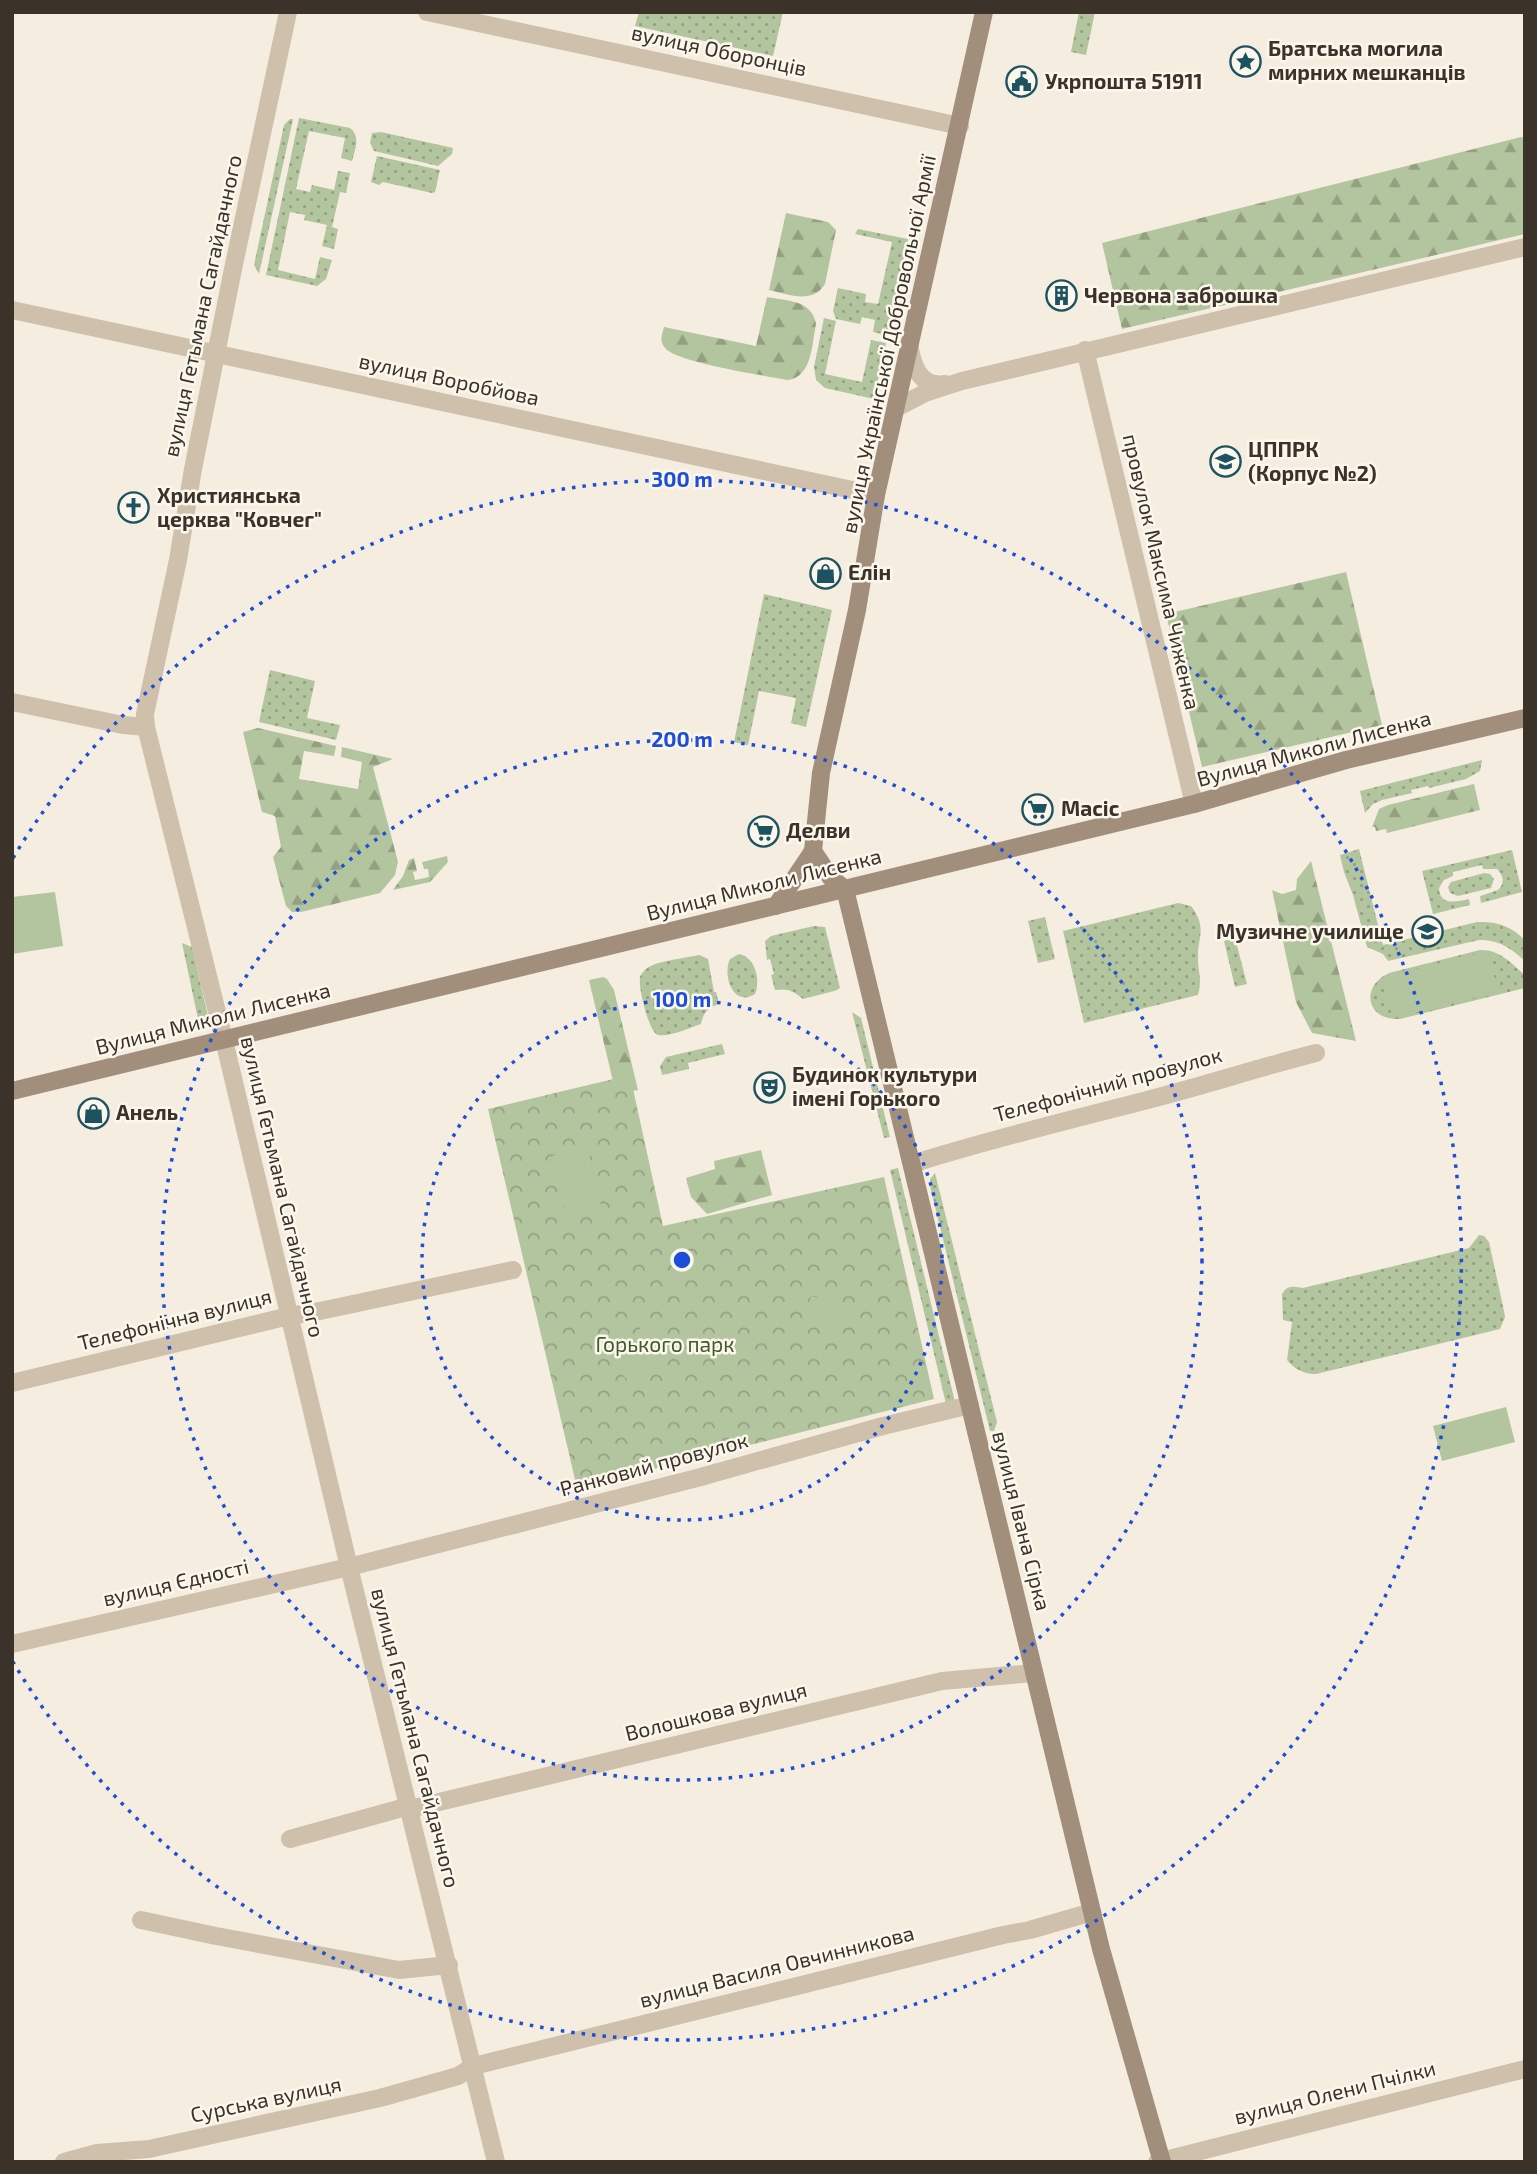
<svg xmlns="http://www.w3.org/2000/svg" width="1537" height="2174" viewBox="0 0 1537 2174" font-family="'Exo 2',sans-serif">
	<defs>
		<pattern id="grass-dots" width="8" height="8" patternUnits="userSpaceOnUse" patternTransform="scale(1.75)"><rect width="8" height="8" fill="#b3c59e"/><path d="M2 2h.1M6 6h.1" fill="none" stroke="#93a181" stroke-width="1.8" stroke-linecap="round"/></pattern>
		<pattern id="forest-firs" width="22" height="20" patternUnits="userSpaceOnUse" patternTransform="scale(1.75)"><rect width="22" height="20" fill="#b3c59e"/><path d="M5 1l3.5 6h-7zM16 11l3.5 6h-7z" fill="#93a181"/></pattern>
		<pattern id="park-crowns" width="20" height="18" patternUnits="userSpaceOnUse" patternTransform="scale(1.75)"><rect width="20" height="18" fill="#b3c59e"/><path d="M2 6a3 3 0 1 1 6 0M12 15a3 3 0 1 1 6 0" fill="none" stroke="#93a181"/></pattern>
	</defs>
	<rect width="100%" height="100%" fill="#f5eee0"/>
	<g fill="url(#grass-dots)">
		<polygon points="639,12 783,12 773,56 635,26"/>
		<polygon points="1079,12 1095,12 1086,55 1071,52"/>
		<path d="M299,118L350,128C361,137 355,149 352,161L341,158L345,138L309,131L296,189L310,192L312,185L334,190L338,171L350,173L346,193L340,192L332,227L338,229L334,249L322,246L327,225L304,220L305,215L290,212L278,270L315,279L320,257L332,260L326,279L317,286L266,275Z"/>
		<polygon points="290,119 293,119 259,274 254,265 284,125"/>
		<polygon points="381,132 453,148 452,154 438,166 374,151 370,143 372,133"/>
		<polygon points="377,156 440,170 435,192 432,193 383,182 379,185 371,182"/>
		<polygon points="858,229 908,239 887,335 873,332 875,320 862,317 860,324 836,319 833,311 838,288 866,294 865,302 878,304 892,242 855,234"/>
		<polygon points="824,318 836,321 825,374 862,382 871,340 886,343 874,399 825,388 816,380 814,367"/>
		<polygon points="764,594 832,610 806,727 791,723 796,698 759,691 748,745 734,742"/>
		<polygon points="270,670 315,681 307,718 340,725 336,740 259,722"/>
		<polygon points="1482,760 1480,771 1466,779 1429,788 1428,786 1411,790 1412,793 1382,800 1373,804 1365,813 1360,791"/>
		<path d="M1359,849L1383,945L1477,922C1497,921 1511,926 1525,940V961C1510,948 1500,940 1479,940L1388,961L1383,954L1367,947L1353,895L1344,872L1340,855Z"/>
		<path d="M1512,850L1522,892L1481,903L1480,896L1498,890C1505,883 1504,876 1497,869H1483L1482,865L1453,872V876L1444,880L1439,888C1440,906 1455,902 1469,899L1470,905L1433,914L1422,871Z"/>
		<polygon points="1484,873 1490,874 1494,879 1491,888 1458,896 1450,893 1448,887 1451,882"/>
		<path d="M1178,903L1191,906C1208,928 1197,937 1198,961C1199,976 1202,980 1198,995L1084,1023L1063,931Z"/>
		<polygon points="1045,917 1055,959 1038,963 1028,921"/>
		<path d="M814,926L825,927L840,988L834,991L803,999C794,991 787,988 775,990L771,975L774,974L770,959L767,960L765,941L771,936Z"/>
		<polygon points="1235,938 1247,984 1235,987 1224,941"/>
		<polygon points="182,943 192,947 208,1016 198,1019"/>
		<path d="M1480,950C1499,949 1511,963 1525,975V988L1400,1019C1367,1021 1359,987 1389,973Z"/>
		<path d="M739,954C755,957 761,980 755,994C733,1008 722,975 730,959Z"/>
		<path d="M699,955L708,959L714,992H716L719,1004C708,1008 703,1013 701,1024C689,1028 670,1037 658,1035C649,1033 638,987 640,978C640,975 644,971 646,969C655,961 686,958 699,955Z"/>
		<polygon points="852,1012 861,1018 890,1137 884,1138"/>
		<polygon points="722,1044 725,1054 688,1063 689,1069 662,1075 660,1066 666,1057"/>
		<polygon points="898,1168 956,1406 947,1408 890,1170"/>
		<polygon points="935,1173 997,1422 994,1431 990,1431 930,1186 930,1179"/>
		<path d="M1479,1235L1484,1236L1489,1242L1504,1311L1505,1317L1500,1329L1316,1374C1306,1375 1294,1369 1287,1360L1292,1322L1283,1320L1282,1294C1287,1285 1293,1286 1303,1288L1469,1248Z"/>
	</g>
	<g fill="url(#forest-firs)">
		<polygon points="1521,137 1525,138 1525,234 1122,329 1102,243"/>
		<path d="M786,213L828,222L836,230L825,284C812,305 788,294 769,290Z"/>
		<path d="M767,297C788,301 812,300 816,324C812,344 812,377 788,380C766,376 675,362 665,348C659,341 662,335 664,327L756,346Z"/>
		<polygon points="1346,572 1382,725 1202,767 1166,614"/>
		<polygon points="258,728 336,746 334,756 304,751 299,779 358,789 362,762 341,757 342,747 393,759 373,767 398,862 395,875 380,893 301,912 292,912 286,906 273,857 281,847 275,816 262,812 243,732"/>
		<polygon points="1474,784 1480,810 1387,833 1386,829 1376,831 1375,827 1372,827 1379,809 1388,805"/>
		<polygon points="447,856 448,862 430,882 393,890 403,876 409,860 414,858 417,871 413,872 415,880 429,877 428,869 424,869 422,862"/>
		<polygon points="1311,861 1356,1041 1312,1033 1296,1002 1272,890 1282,894 1296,890 1297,879"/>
		<polygon points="603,977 607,979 614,990 638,1090 616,1094 589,980"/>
		<polygon points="761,1150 772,1195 707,1214 691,1197 686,1178 715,1169 714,1161"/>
	</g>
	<polygon fill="url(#park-crowns)" points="630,1075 663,1226 884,1177 934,1399 577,1488 488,1109"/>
	<g fill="#b3c59e">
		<polygon points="55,892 63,946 12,954 12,897"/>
		<polygon points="1488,951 1498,992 1393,1018 1383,977"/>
		<polygon points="588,1148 602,1210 566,1218 552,1156"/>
		<polygon points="811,1296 847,1306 839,1332 804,1322"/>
		<polygon points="642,1327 663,1353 628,1381 607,1356"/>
		<polygon points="1506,1407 1515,1442 1442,1461 1433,1426"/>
	</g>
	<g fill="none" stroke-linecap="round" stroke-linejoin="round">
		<g stroke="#cec0aa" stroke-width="18">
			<polyline points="288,12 233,269 193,469 178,560 145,714 146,727 224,1040 349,1567 496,2162"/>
			<polyline points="427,12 960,126"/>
			<polyline points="12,310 876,495"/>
			<path d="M909,343C912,364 919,388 945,384"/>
			<polyline points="1085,350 1194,804"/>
			<polyline points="896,408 925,393 962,381 1525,247"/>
			<polyline points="12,702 123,725 146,727"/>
			<path d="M912,1164C990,1139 1071,1120 1151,1099C1206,1085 1261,1067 1316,1053"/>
			<polyline points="12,1383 289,1316 320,1311 513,1270"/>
			<polyline points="12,1644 349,1567 697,1478 883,1426 970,1405"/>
			<polyline points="290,1839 402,1808 410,1809 942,1681 1034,1673"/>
			<polyline points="141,1920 216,1936 399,1970 449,1965"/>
			<polyline points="64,2162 97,2153 149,2149 380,2098 458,2076 474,2066 1003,1935 1030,1930 1092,1912"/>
			<polyline points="1157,2162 1525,2069"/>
		</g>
		<g stroke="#a28f7b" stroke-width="18">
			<polyline points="984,12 876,495 857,610 821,773 813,851 831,878 845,889 1101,1949 1162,2162"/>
			<polyline points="776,906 813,851"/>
			<polyline points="12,1091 1194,804 1346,760 1525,718"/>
		</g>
	</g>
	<g fill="none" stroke="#1d4ed8" stroke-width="3.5" stroke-dasharray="3.5 7">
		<circle cx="682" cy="1260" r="260"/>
		<circle cx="682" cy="1260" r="520"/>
		<path d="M13 858A780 780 0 1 1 13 1662"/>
	</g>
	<defs>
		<symbol id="sight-ring" viewBox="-11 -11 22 22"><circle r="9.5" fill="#fbf7ed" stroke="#1d5260" stroke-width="1.5"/><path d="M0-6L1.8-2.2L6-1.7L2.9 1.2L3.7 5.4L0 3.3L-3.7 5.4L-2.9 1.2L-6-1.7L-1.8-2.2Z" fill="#1d5260"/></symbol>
		<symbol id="civic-ring" viewBox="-11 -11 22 22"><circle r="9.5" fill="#fbf7ed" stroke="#1d5260" stroke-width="1.5"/><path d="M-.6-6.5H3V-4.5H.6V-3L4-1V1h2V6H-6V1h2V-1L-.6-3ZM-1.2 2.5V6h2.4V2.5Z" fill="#1d5260"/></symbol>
		<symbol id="building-ring" viewBox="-11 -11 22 22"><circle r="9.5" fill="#fbf7ed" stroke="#1d5260" stroke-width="1.5"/><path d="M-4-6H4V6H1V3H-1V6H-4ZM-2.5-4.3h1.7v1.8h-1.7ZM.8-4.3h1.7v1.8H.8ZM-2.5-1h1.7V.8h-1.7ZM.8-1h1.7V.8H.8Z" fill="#1d5260"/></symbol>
		<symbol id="university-ring" viewBox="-11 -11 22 22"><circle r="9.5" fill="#fbf7ed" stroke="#1d5260" stroke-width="1.5"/><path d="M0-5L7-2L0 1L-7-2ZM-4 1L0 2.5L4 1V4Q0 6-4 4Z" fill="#1d5260"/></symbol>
		<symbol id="church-ring" viewBox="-11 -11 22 22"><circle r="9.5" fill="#fbf7ed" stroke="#1d5260" stroke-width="1.5"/><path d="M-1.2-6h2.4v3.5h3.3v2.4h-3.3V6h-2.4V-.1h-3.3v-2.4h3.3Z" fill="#1d5260"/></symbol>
		<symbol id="shop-ring" viewBox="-11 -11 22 22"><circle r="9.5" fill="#fbf7ed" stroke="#1d5260" stroke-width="1.5"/><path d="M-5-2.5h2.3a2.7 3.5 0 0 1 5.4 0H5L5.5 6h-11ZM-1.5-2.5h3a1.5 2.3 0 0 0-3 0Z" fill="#1d5260"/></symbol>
		<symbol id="supermarket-ring" viewBox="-11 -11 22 22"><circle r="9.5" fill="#fbf7ed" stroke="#1d5260" stroke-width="1.5"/><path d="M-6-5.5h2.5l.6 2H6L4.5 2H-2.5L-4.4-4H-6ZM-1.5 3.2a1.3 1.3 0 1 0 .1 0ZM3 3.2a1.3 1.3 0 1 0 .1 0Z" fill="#1d5260"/></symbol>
		<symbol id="school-ring" viewBox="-11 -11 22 22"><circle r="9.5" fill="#fbf7ed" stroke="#1d5260" stroke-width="1.5"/><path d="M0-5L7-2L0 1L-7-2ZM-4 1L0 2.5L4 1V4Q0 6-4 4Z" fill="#1d5260"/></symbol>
		<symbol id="theatre-ring" viewBox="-11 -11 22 22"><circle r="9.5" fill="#fbf7ed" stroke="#1d5260" stroke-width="1.5"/><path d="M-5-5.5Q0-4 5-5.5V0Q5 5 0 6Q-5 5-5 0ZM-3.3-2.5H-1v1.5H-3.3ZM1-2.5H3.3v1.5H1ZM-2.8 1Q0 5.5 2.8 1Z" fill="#1d5260"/></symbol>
	</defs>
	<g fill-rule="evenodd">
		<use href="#sight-ring" x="1228" y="44" width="35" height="35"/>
		<use href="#civic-ring" x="1004" y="64" width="35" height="35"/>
		<use href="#building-ring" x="1044" y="278" width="35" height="35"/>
		<use href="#university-ring" x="1208" y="444" width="35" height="35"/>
		<use href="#church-ring" x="116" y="490" width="35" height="35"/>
		<use href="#shop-ring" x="808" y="556" width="35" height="35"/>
		<use href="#supermarket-ring" x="1020" y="792" width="35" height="35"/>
		<use href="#supermarket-ring" x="746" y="814" width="35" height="35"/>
		<use href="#school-ring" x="1410" y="914" width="35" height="35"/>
		<use href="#theatre-ring" x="752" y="1070" width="35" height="35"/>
		<use href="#shop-ring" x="76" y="1096" width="35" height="35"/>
	</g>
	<g text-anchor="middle" stroke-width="5" stroke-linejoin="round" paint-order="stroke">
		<g font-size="21" font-weight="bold" fill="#3b322a" stroke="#fbf7ed" text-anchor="start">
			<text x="1268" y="56">Братська могила<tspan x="1268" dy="24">мирних мешканців</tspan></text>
			<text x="1045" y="89">Укрпошта 51911</text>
			<text x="1084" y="303">Червона заброшка</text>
			<text x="1248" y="457">ЦППРК<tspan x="1248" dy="24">(Корпус №2)</tspan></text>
			<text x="157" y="503">Християнська<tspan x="157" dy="24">церква "Ковчег"</tspan></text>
			<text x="848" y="580">Елін</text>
			<text x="1061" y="816">Macic</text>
			<text x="786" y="838">Делви</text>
			<text x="1404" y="939" text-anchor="end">Музичне училище</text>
			<text x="792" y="1082">Будинок культури<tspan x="792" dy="24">імені Горького</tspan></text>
			<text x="116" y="1120">Анель</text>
		</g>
		<g font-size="21" fill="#3b322a" stroke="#fbf7ed">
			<text transform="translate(719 51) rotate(12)" y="7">вулиця Оборонців</text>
			<text transform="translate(203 306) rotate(-78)" y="7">вулиця Гетьмана Сагайдачного</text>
			<text transform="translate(889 344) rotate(-78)" y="7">вулиця Української Добровольчої Армії</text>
			<text transform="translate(449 380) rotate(12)" y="7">вулиця Воробйова</text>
			<text transform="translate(1161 572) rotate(77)" y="7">провулок Максима Чиженка</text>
			<text transform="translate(1314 749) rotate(-15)" y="7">Вулиця Миколи Лисенка</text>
			<text transform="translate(764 885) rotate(-14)" y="7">Вулиця Миколи Лисенка</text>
			<text transform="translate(213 1019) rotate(-14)" y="7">Вулиця Миколи Лисенка</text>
			<text transform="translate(1108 1085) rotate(-15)" y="7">Телефонічний провулок</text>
			<text transform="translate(282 1187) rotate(77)" y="7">вулиця Гетьмана Сагайдачного</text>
			<text transform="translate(175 1320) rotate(-14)" y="7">Телефонічна вулиця</text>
			<text transform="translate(654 1465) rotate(-15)" y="7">Ранковий провулок</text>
			<text transform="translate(1021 1521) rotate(76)" y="7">вулиця Івана Сірка</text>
			<text transform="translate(176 1583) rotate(-13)" y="7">вулиця Єдності</text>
			<text transform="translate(716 1712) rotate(-14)" y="7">Волошкова вулиця</text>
			<text transform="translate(415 1738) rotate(76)" y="7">вулиця Гетьмана Сагайдачного</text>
			<text transform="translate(777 1967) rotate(-14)" y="7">вулиця Василя Овчинникова</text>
			<text transform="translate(1335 2093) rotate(-14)" y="7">вулиця Олени Пчілки</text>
			<text transform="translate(266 2100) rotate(-12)" y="7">Сурська вулиця</text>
		</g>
		<g font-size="21" fill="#435b2c" stroke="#fbf7ed">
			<text x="665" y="1352">Горького парк</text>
		</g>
	</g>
	<circle cx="682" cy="1260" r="10" fill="#1d4ed8" stroke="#fbf7ed" stroke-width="3.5"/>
	<g font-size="21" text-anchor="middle" font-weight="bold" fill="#1d4ed8" stroke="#fbf7ed" stroke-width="5" stroke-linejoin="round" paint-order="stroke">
		<text x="682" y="487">300 m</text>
		<text x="682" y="747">200 m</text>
		<text x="682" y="1007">100 m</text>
	</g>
	<rect width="1537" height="2174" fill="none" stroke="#3b322a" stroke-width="28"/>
</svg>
